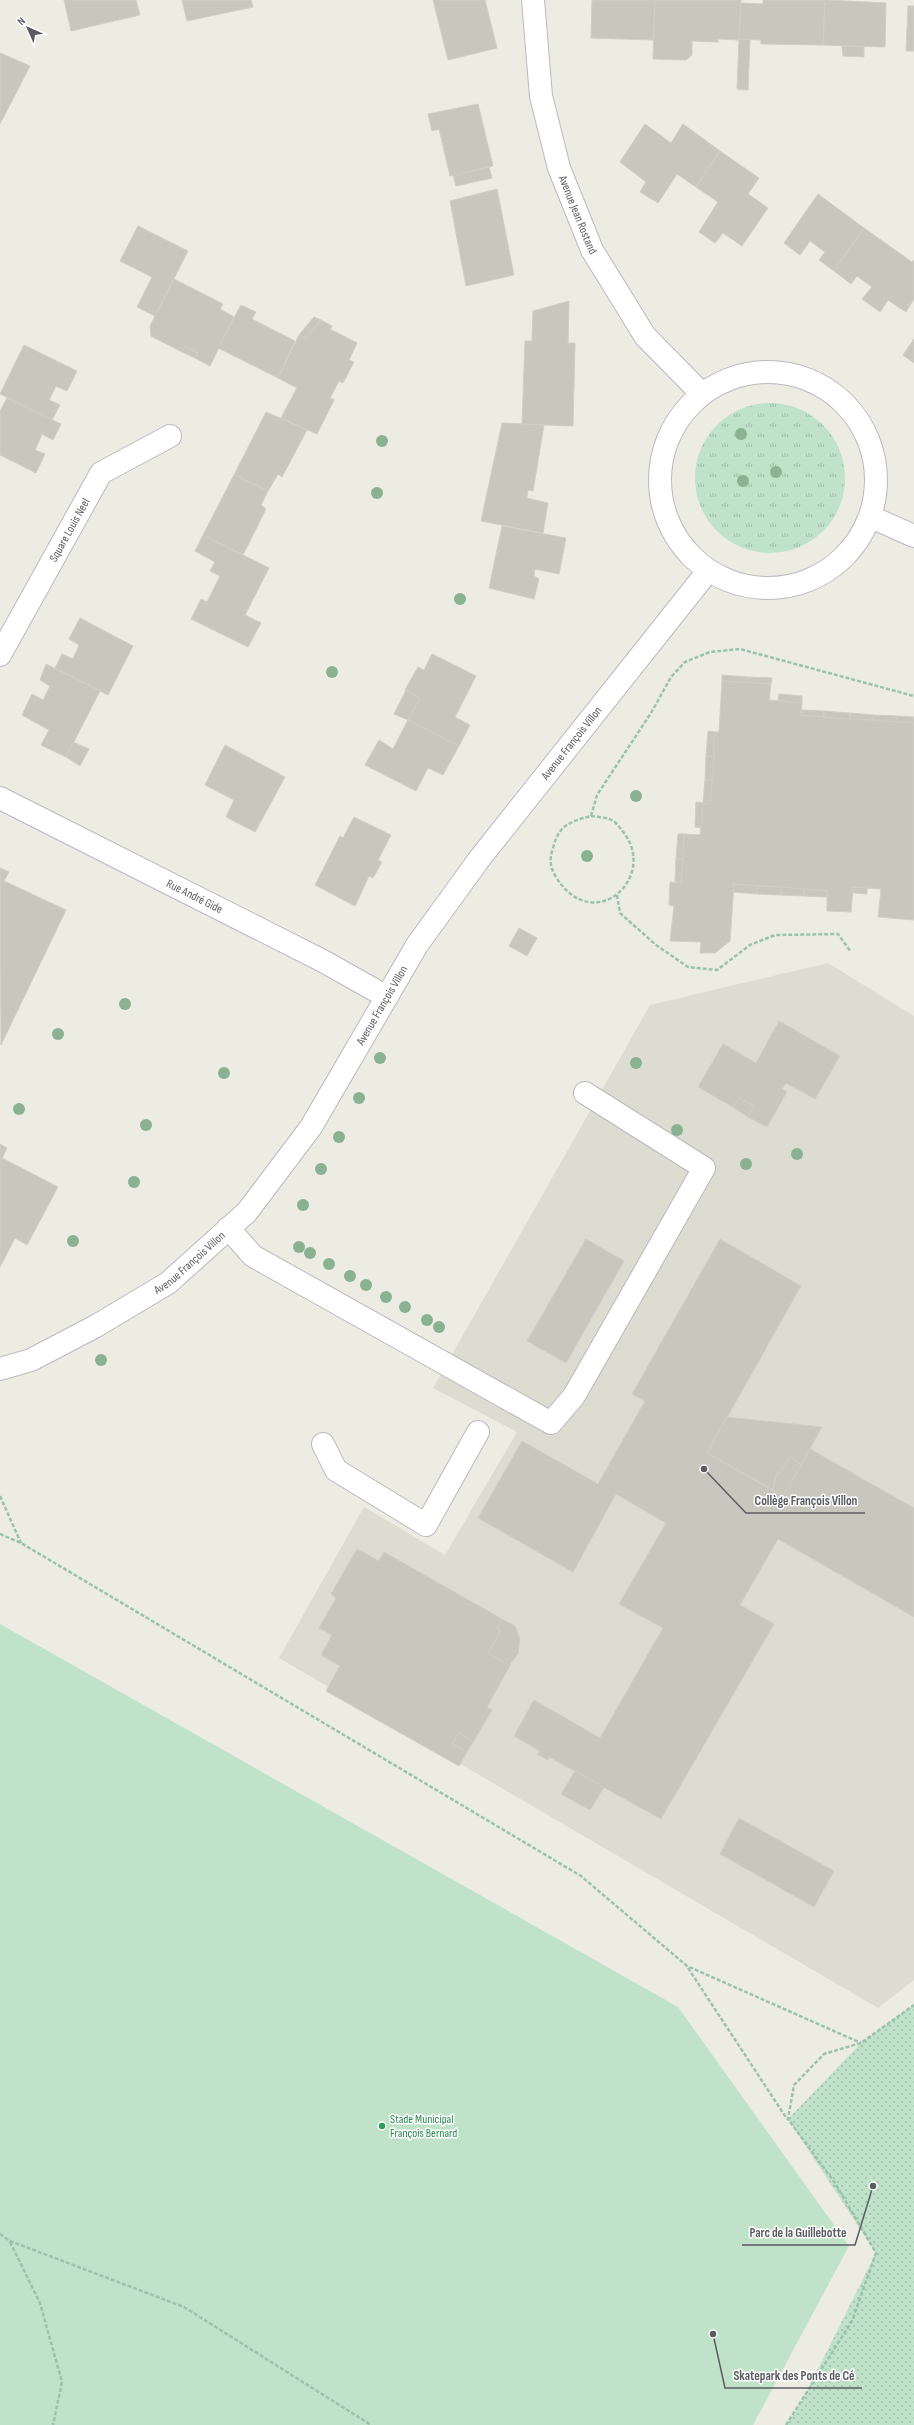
<svg xmlns="http://www.w3.org/2000/svg" width="914" height="2425" viewBox="0 0 914 2425" font-family="'Sofia Sans Condensed',sans-serif">
	<defs>
		<pattern id="grass-tufts" width="24" height="20" patternUnits="userSpaceOnUse"><rect width="24" height="20" fill="#c0e2c8"/><path d="M3 7l-1-3M5 7V3M7 7l1-3M15 17l-1-3M17 17v-4M19 17l1-3" fill="none" stroke="#9fbaa6"/></pattern>
		<pattern id="park-dots" width="8" height="8" patternUnits="userSpaceOnUse"><rect width="8" height="8" fill="#c0e2c8"/><path d="M2 2h.1M6 6h.1" fill="none" stroke="#9fbaa6" stroke-width="1.8" stroke-linecap="round"/></pattern>
	</defs>
	<rect width="100%" height="100%" fill="#ecece2"/>
	<polygon fill="#dcdcd0" points="828,963 914,1016 914,1980 878,2008 279,1658 364,1507 445,1555 517,1432 433,1388 650,1005"/>
	<circle fill="url(#grass-tufts)" cx="770" cy="478" r="75"/>
	<polygon fill="url(#park-dots)" points="914,2005 914,2425 786,2425 801,2403 876,2253 788,2119 861,2043"/>
	<polygon fill="#c0e2c8" points="0,1624 678,2007 849,2246 753,2425 0,2425"/>
	<g fill="#c7c7be" stroke="#d0cfc1">
		<polygon points="64,0 136,0 140,15 71,31"/>
		<polygon points="182,0 251,0 253,7 187,21"/>
		<polygon points="433,0 485,0 497,48 448,60"/>
		<polygon points="592,0 655,0 654,40 591,38"/>
		<polygon points="655,0 741,0 739,40 718,39 718,42 692,41 692,55 686,60 653,59"/>
		<polygon points="763,0 825,0 823,45 761,44 761,40 739,39 741,3 763,4"/>
		<polygon points="825,0 886,3 885,47 823,45"/>
		<polygon points="908,6 914,6 914,51 906,51"/>
		<polygon points="739,39 750,40 748,90 737,89"/>
		<polygon points="842,46 864,47 864,57 843,56"/>
		<polygon points="0,53 30,66 0,124"/>
		<polygon points="478,104 493,166 450,176 439,129 432,131 428,114"/>
		<polygon points="645,124 671,143 683,124 720,151 696,187 677,174 658,203 640,192 646,182 620,162"/>
		<polygon points="720,151 759,178 748,194 768,208 742,246 723,233 715,243 699,232 718,202 696,187"/>
		<polygon points="489,167 492,178 456,186 453,175"/>
		<polygon points="497,189 514,275 466,286 450,201"/>
		<polygon points="818,194 864,228 834,271 819,260 825,252 810,241 800,255 784,243"/>
		<polygon points="138,226 188,251 155,316 137,307 152,277 120,261"/>
		<polygon points="864,228 912,262 914,260 914,299 906,312 888,300 880,312 862,299 872,287 857,276 851,284 834,271"/>
		<polygon points="174,279 223,304 220,309 234,317 210,366 195,358 198,353 185,346 182,352 151,336 150,326"/>
		<polygon points="569,301 568,343 575,343 573,426 522,424 525,341 532,341 533,311"/>
		<polygon points="241,305 256,312 252,319 295,341 278,378 218,348"/>
		<polygon points="314,317 321,320 306,338 299,335"/>
		<polygon points="321,320 332,326 330,329 357,343 349,360 354,362 343,383 339,381 330,398 334,400 317,434 281,418 297,388 278,378 299,335 306,338"/>
		<polygon points="914,339 914,363 903,355"/>
		<polygon points="24,345 77,371 67,391 56,386 49,400 60,405 52,420 0,394"/>
		<polygon points="185,346 198,353 195,358 182,352"/>
		<polygon points="7,398 61,424 53,440 42,434 35,450 45,454 36,473 0,455 0,411"/>
		<polygon points="266,412 307,430 282,477 278,474 268,491 234,475"/>
		<polygon points="502,423 544,425 533,491 528,490 527,498 548,503 543,533 481,521"/>
		<polygon points="234,475 268,491 261,505 266,509 243,555 203,535"/>
		<polygon points="502,526 566,538 559,574 535,569 534,576 539,579 534,599 489,588"/>
		<polygon points="203,535 269,568 245,615 261,623 248,647 191,619 201,599 207,602 220,576 210,571 215,562 195,551"/>
		<polygon points="80,618 133,646 108,695 55,668 62,654 73,659 79,645 69,639"/>
		<polygon points="432,654 476,676 455,717 470,725 459,746 408,720 420,698 405,690 418,667 424,670"/>
		<polygon points="46,664 100,691 66,757 41,745 49,730 22,715 32,694 43,700 50,686 40,680"/>
		<polygon points="722,675 748,677 747,683 722,681"/>
		<polygon points="748,677 772,678 771,684 747,683"/>
		<polygon points="722,681 771,684 769,700 802,703 801,715 914,723 914,920 878,917 881,889 853,887 851,912 827,911 827,891 734,884 730,941 715,953 700,953 701,942 670,941 674,906 669,905 670,882 681,883 684,834 700,835 703,803 710,804 715,732 719,732"/>
		<polygon points="406,690 420,698 408,720 394,714"/>
		<polygon points="779,694 802,696 802,703 778,700"/>
		<polygon points="802,710 824,711 824,717 801,715"/>
		<polygon points="824,711 850,713 850,719 824,717"/>
		<polygon points="850,713 874,715 873,720 850,719"/>
		<polygon points="874,715 897,716 896,722 873,720"/>
		<polygon points="897,716 914,717 914,723 896,722"/>
		<polygon points="408,720 459,746 443,775 428,768 416,791 365,765 379,740 393,749"/>
		<polygon points="708,731 715,732 714,757 706,756"/>
		<polygon points="73,742 89,749 80,766 66,757"/>
		<polygon points="225,745 285,777 255,832 226,817 234,800 205,785"/>
		<polygon points="706,756 714,757 712,780 705,780"/>
		<polygon points="705,780 712,780 710,804 703,803"/>
		<polygon points="696,802 703,803 701,828 695,827"/>
		<polygon points="354,817 391,835 378,860 382,862 373,878 369,876 355,906 315,885 340,836 343,838"/>
		<polygon points="678,834 684,834 683,859 676,859"/>
		<polygon points="676,859 683,859 681,883 675,882"/>
		<polygon points="0,868 9,872 4,881 66,910 1,1045"/>
		<polygon points="734,884 757,886 757,894 733,892"/>
		<polygon points="757,886 782,887 781,895 757,894"/>
		<polygon points="782,887 804,889 804,896 781,895"/>
		<polygon points="853,887 867,888 867,894 853,893"/>
		<polygon points="804,889 827,891 827,897 804,896"/>
		<polygon points="519,928 537,938 527,956 509,946"/>
		<polygon points="779,1021 840,1056 815,1099 786,1083 782,1089 787,1092 767,1127 748,1117 754,1106 739,1098 733,1107 698,1087 723,1044 756,1063"/>
		<polygon points="739,1098 754,1106 748,1117 733,1107"/>
		<polygon points="0,1144 7,1148 2,1158 58,1187 27,1245 15,1238 0,1267"/>
		<polygon points="586,1239 624,1261 566,1363 527,1341"/>
		<polygon points="720,1239 801,1286 707,1453 783,1496 810,1449 914,1508 914,1617 778,1539 740,1605 774,1624 661,1819 549,1757 548,1760 537,1754 540,1751 514,1736 534,1700 600,1738 663,1628 619,1604 666,1523 616,1494 573,1572 478,1518 522,1441 598,1484 645,1401 632,1394"/>
		<polygon points="727,1417 822,1427 801,1465 791,1457 776,1476 773,1490 707,1453"/>
		<polygon points="791,1457 801,1465 783,1496 773,1490 776,1476"/>
		<polygon points="357,1549 379,1561 384,1552 502,1619 497,1628 501,1630 488,1653 509,1665 511,1664 487,1707 492,1710 473,1742 459,1733 452,1744 467,1752 459,1766 326,1691 340,1666 321,1655 332,1635 319,1628 336,1598 331,1594"/>
		<polygon points="502,1619 515,1626 520,1639 518,1654 509,1665 488,1653 501,1630 497,1628"/>
		<polygon points="459,1733 473,1742 467,1752 452,1744"/>
		<polygon points="575,1771 604,1787 590,1810 561,1794"/>
		<polygon points="739,1818 834,1871 814,1907 720,1854"/>
	</g>
	<g fill="none" stroke-linecap="round" stroke-linejoin="round">
		<defs>
			<g id="minor">
				<path id="s1" d="M533,0L541,96L559,168L592,250L645,336L702,394"/>
				<circle cx="768" cy="480" r="108"/>
				<polyline points="871,517 914,536"/>
				<path id="s2" d="M0,655L101,473L170,436"/>
				<path id="s3" d="M0,798L323,961L387,997"/>
				<polyline points="228,1228 253,1256 551,1423 574,1396 704,1168 585,1093"/>
				<path id="s4" d="M0,1369L31,1360L96,1326L168,1283L247,1212L311,1127L417,945L480,858L708,571"/>
				<polyline points="323,1444 336,1470 426,1525 478,1432"/>
			</g>
		</defs>
		<use href="#minor" stroke="#b9bac0" stroke-width="24"/>
		<g stroke="#9ac2af" stroke-width="2.5" stroke-dasharray="4 2" stroke-linecap="butt">
			<polyline points="591,816 597,795 651,713 671,677 685,662 710,652 740,649 914,696"/>
			<path d="M591,816C597,817 604,817 609,819C616,821 620,828 624,833C658,878 593,937 556,877C550,867 549,860 553,848C559,825 569,822 591,816Z"/>
			<polyline points="617,895 620,913 656,945 688,967 717,970 750,945 775,935 838,934 851,952"/>
			<polyline points="0,1496 21,1543"/>
			<polyline points="0,1534 21,1543 581,1876 687,1966 861,2043"/>
			<polyline points="688,1968 787,2119"/>
			<polyline points="0,2234 10,2241 184,2307 371,2425"/>
			<polyline points="10,2242 40,2303 62,2382 53,2425"/>
			<polyline points="786,2425 852,2321 876,2253 835,2183 788,2119 794,2085 824,2054 861,2043 914,2005"/>
		</g>
		<use href="#minor" stroke="#fff" stroke-width="22"/>
	</g>
	<g fill="#8ab191">
		<circle cx="741" cy="434" r="6"/>
		<circle cx="382" cy="441" r="6"/>
		<circle cx="776" cy="472" r="6"/>
		<circle cx="743" cy="481" r="6"/>
		<circle cx="377" cy="493" r="6"/>
		<circle cx="460" cy="599" r="6"/>
		<circle cx="332" cy="672" r="6"/>
		<circle cx="636" cy="796" r="6"/>
		<circle cx="587" cy="856" r="6"/>
		<circle cx="125" cy="1004" r="6"/>
		<circle cx="58" cy="1034" r="6"/>
		<circle cx="380" cy="1058" r="6"/>
		<circle cx="636" cy="1063" r="6"/>
		<circle cx="224" cy="1073" r="6"/>
		<circle cx="359" cy="1098" r="6"/>
		<circle cx="19" cy="1109" r="6"/>
		<circle cx="146" cy="1125" r="6"/>
		<circle cx="677" cy="1130" r="6"/>
		<circle cx="339" cy="1137" r="6"/>
		<circle cx="797" cy="1154" r="6"/>
		<circle cx="746" cy="1164" r="6"/>
		<circle cx="321" cy="1169" r="6"/>
		<circle cx="134" cy="1182" r="6"/>
		<circle cx="303" cy="1205" r="6"/>
		<circle cx="73" cy="1241" r="6"/>
		<circle cx="299" cy="1247" r="6"/>
		<circle cx="310" cy="1253" r="6"/>
		<circle cx="329" cy="1264" r="6"/>
		<circle cx="350" cy="1276" r="6"/>
		<circle cx="366" cy="1285" r="6"/>
		<circle cx="386" cy="1297" r="6"/>
		<circle cx="405" cy="1307" r="6"/>
		<circle cx="427" cy="1320" r="6"/>
		<circle cx="439" cy="1327" r="6"/>
		<circle cx="101" cy="1360" r="6"/>
	</g>
	<circle fill="#2e9e5b" stroke="#fff" stroke-width="1.5" cx="382" cy="2126" r="4"/>
	<g text-anchor="middle" stroke-width="3" stroke-linejoin="round" paint-order="stroke">
		<g font-size="12" fill="#5a5c62" stroke="#fff">
			<text dy="4" stroke="none"><textPath href="#s1" startOffset="221">Avenue Jean Rostand</textPath></text>
			<text dy="4" stroke="none"><textPath href="#s2" startOffset="143">Square Louis Neel</textPath></text>
			<text dy="4" stroke="none"><textPath href="#s4" startOffset="867">Avenue François Villon</textPath></text>
			<text dy="4" stroke="none"><textPath href="#s3" startOffset="218">Rue André Gide</textPath></text>
			<text dy="4" stroke="none"><textPath href="#s4" startOffset="543">Avenue François Villon</textPath></text>
			<text dy="4" stroke="none"><textPath href="#s4" startOffset="219">Avenue François Villon</textPath></text>
		</g>
		<g font-size="12" fill="#27864d" stroke="#fff" text-anchor="start">
			<text x="390" y="2123">Stade Municipal<tspan x="390" dy="14">François Bernard</tspan></text>
		</g>
	</g>
	<path fill="none" stroke="#5a5c62" stroke-width="1.5" d="M704 1469L746 1513H865M873 2186L855 2245H742M713 2334L725 2388H862"/>
	<g fill="#5a5c62" stroke="#fff" stroke-width="1.5">
		<circle cx="704" cy="1469" r="4"/>
		<circle cx="873" cy="2186" r="4"/>
		<circle cx="713" cy="2334" r="4"/>
	</g>
	<g font-size="13" text-anchor="middle" font-weight="bold" fill="#5a5c62" stroke="#fff" stroke-width="3" stroke-linejoin="round" paint-order="stroke">
		<text x="806" y="1505">Collège François Villon</text>
		<text x="798" y="2237">Parc de la Guillebotte</text>
		<text x="794" y="2380">Skatepark des Ponts de Cé</text>
	</g>
	<g transform="translate(28 28) rotate(315)" stroke="#ffffff" stroke-width="3" paint-order="stroke">
	<path d="M0-3L7 15L0 10L-7 15Z" fill="#5a5c62"/>
	<text y="-6" font-size="11" font-weight="bold" text-anchor="middle" fill="#5a5c62">N</text>
	</g>
</svg>
